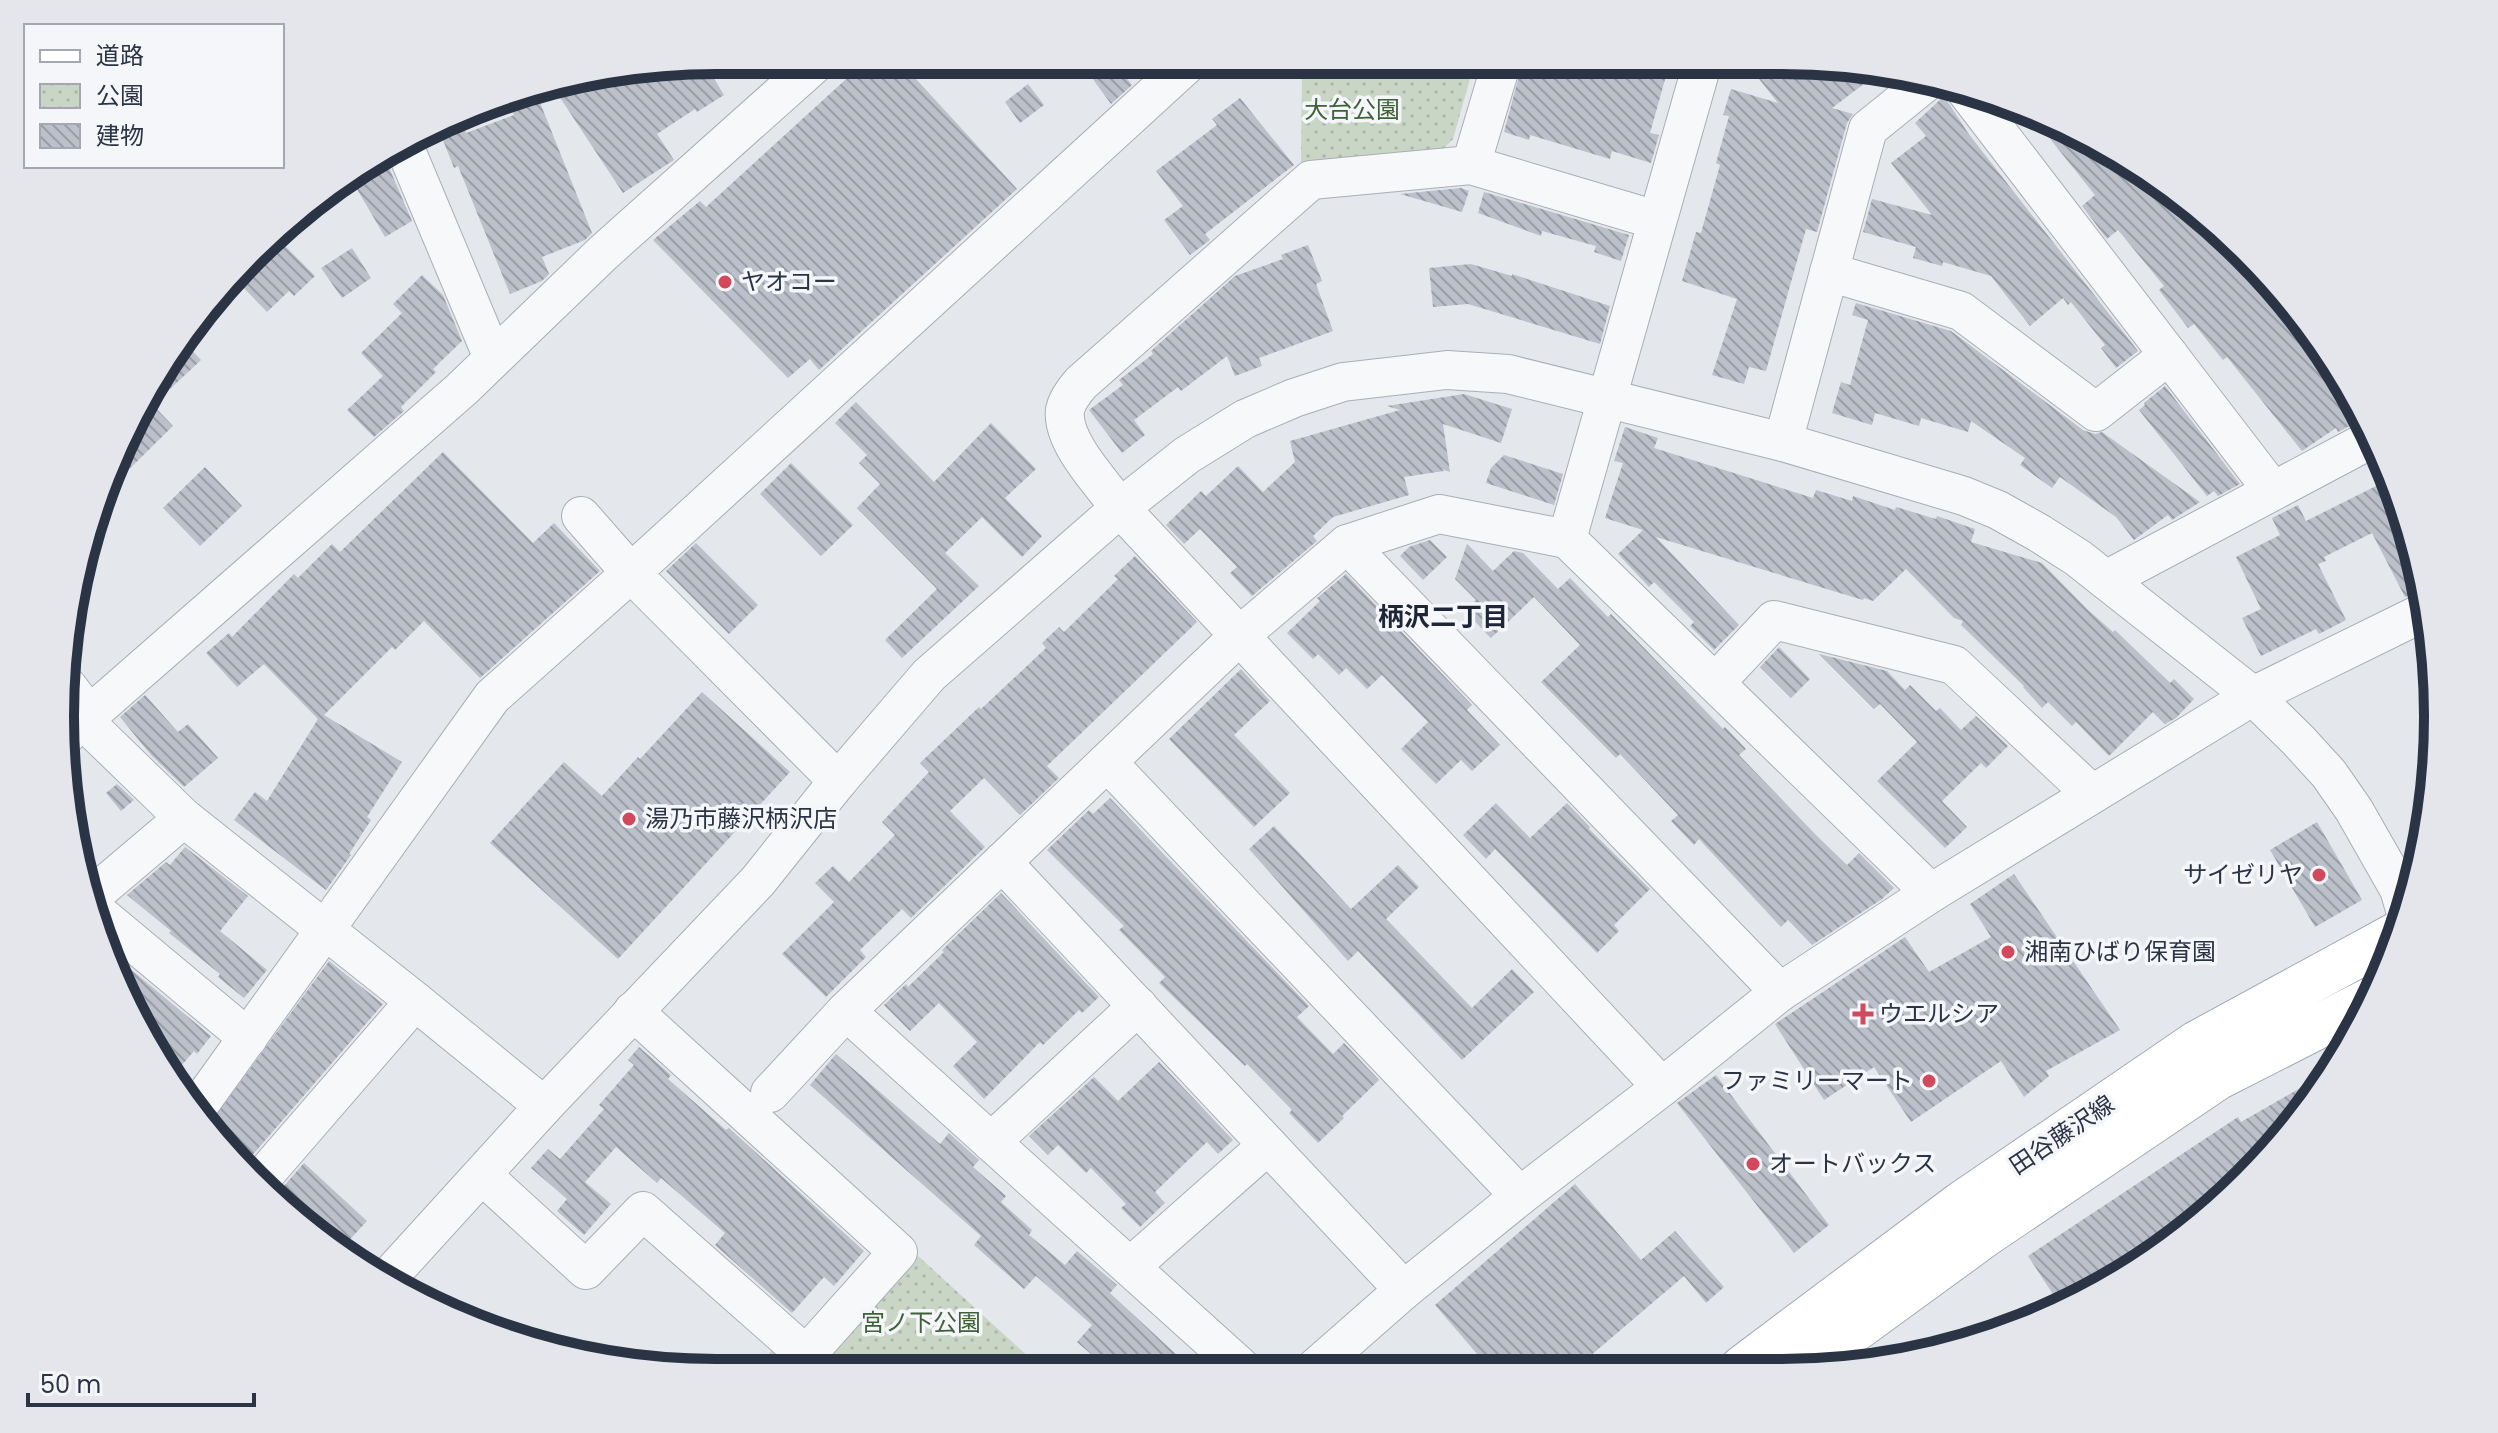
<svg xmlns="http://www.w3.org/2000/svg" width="2498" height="1433" viewBox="0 0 2498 1433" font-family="Poppins,'Noto Sans JP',sans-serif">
	<defs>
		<pattern id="park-dots" width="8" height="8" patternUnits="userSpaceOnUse" patternTransform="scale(2)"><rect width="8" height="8" fill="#c9d6c5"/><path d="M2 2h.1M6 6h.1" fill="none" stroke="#adb8ab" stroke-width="1.8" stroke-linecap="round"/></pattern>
		<pattern id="building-back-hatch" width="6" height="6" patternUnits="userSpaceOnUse" patternTransform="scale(2)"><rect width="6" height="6" fill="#bbc0ca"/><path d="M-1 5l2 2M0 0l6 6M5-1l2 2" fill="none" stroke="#989da6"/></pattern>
	</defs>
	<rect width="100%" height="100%" fill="#e4e7ec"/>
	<g fill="url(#park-dots)">
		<polygon points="1307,61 1475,61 1453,139 1440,152 1301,162 1302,75"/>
		<polygon points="917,1255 1043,1370 816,1371"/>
		<polygon points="774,1349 802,1371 750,1371"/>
	</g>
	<g fill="url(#building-back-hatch)">
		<polygon points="867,60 936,60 916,79 1017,189 819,370 810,359 788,378 653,240 700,201 706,207"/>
		<polygon points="1079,60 1113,60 1132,85 1111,104"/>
		<polygon points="1523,61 1543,61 1563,67 1565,61 1641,61 1668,69 1650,133 1659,135 1651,163 1612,151 1610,159 1530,135 1529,140 1504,132"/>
		<polygon points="1745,61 1824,61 1881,71 1832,108 1853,114 1847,123 1817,232 1806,229 1766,371 1749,367 1744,384 1712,375 1737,299 1682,281 1696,232 1701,233 1720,165 1716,163 1729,116 1723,115 1731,89 1778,103"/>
		<polygon points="704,62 724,95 697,112 695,109 657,134 674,160 623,193 553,87"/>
		<polygon points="1028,84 1044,105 1020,123 1005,102"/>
		<polygon points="535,90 592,233 585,240 542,257 549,274 542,281 510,294 458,166 454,168 439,130 460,119 466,133 514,115 506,95"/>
		<polygon points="1944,96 1968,133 2138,351 2116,368 2101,348 2105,345 2071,302 2068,305 2063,298 2030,326 1991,276 1943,262 1942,266 1913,258 1916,247 1863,232 1872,199 1932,215 1891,163 1926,136 1915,123"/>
		<polygon points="1240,98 1294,165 1205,234 1210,240 1190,255 1164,220 1183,206 1156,171 1217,125 1212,119"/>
		<polygon points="2031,115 2110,148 2202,214 2245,269 2248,267 2270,294 2267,296 2307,348 2314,342 2335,369 2365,418 2338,432 2336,428 2302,451 2227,357 2223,360 2194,324 2188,328 2159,290 2164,286 2118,230 2107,239 2082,206 2095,195"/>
		<polygon points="388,165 412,221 385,237 354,184"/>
		<polygon points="1461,188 1469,191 1462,212 1400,194"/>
		<polygon points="1484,192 1629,235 1621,261 1594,252 1596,246 1542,231 1541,236 1478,213"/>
		<polygon points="283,244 315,276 294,296 289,291 267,312 241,285"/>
		<polygon points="1308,245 1322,281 1316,284 1333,331 1259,358 1262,366 1235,376 1227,356 1181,391 1178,387 1134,420 1145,435 1122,453 1089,410 1123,385 1119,380 1153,354 1151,351 1235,276 1283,259 1281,255"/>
		<polygon points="352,248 371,278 342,298 321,268"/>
		<polygon points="1471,264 1512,276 1512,274 1610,306 1600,344 1468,304 1433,307 1429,268"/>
		<polygon points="422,275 443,295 462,341 433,369 436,372 401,407 404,411 374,437 347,410 383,376 361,353 402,313 393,304"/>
		<polygon points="1856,303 1951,331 2083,430 2095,434 2102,432 2200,502 2172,520 2168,515 2134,540 2116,517 2060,477 2052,488 2020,465 2025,458 1971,421 1968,432 1921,418 1919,426 1875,413 1872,425 1832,413 1841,382 1850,385 1868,320 1852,315"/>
		<polygon points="183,341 201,360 153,405 173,426 111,487 170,354"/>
		<polygon points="2165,386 2240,484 2218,496 2214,491 2207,496 2139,410 2145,405 2144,403"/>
		<polygon points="1464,394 1512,409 1501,443 1443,424 1450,472 1441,469 1444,471 1404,477 1409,495 1333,517 1313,536 1317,541 1252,596 1230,573 1237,567 1200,529 1184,544 1166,525 1201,491 1206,496 1238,466 1263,492 1295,462 1290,441 1400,410 1387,406"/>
		<polygon points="856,402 934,482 991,423 1036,469 1005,498 1042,536 1022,557 982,517 945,553 979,586 902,658 885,640 937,589 857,508 880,484 859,463 867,455 835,423"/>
		<polygon points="1625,427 1658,438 1654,448 1813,498 1816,490 1852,501 1853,496 1895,510 1896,507 1936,519 1937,516 1975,529 1971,542 2042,563 2087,609 2113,632 2115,630 2170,683 2174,679 2194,699 2176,718 2165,724 2153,712 2109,756 2076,722 2072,726 2048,702 2042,708 2023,687 2024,686 1961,625 1963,621 1954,618 1906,569 1873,601 1864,598 1863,600 1656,537 1739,625 1714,650 1690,626 1694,622 1654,582 1649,587 1618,554 1643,530 1605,518 1623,463 1614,461"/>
		<polygon points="443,452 533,543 554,523 600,571 480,678 424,621 395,650 392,647 324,715 402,762 367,817 371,820 349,854 351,855 326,890 234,820 255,792 267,801 318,719 264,664 237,687 206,653 229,633 232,637 294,574 298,578 332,544 340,552"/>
		<polygon points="1504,455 1563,474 1554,505 1486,483 1491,468"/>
		<polygon points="791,463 853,525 821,556 760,494"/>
		<polygon points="205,467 242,506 200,546 163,508"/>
		<polygon points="2390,479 2416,547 2423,590 2405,597 2372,533 2324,557 2326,561 2318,564 2346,620 2319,634 2316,629 2261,656 2242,618 2261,609 2236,557 2280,535 2272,518 2298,505 2306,521"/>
		<polygon points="1430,540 1447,557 1423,580 1400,556 1409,547"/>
		<polygon points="696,543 758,605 729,634 666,571"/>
		<polygon points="1467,544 1493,571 1514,551 1523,553 1558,589 1570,578 1608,617 1611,614 1723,729 1725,727 1746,749 1739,755 1816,835 1847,865 1859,853 1894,888 1882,899 1812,945 1788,920 1781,927 1699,839 1694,845 1671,821 1678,815 1620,754 1616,758 1541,682 1580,645 1534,597 1491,638 1464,610 1476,600 1455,579"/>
		<polygon points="1135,556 1197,622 1047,766 1059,778 1020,815 984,778 950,811 985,847 911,918 902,909 860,950 866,957 826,997 782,954 834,902 815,883 833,866 849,882 895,835 882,822 929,772 920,763 979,707 981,709 1046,648 1042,643 1059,627 1064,632 1118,579 1114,576"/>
		<polygon points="1346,574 1472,705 1467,710 1500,745 1472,771 1461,760 1436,784 1401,749 1428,722 1382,675 1367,689 1346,668 1339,675 1318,654 1313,659 1287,633 1320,601 1317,598"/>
		<polygon points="1779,647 1810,679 1791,698 1760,667"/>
		<polygon points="1819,654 1887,671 1905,690 1910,685 1936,711 1940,708 1961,730 1976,716 2008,746 1986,768 1981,763 1942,801 1967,827 1945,848 1877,781 1917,742 1880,704 1874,709"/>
		<polygon points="1241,669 1270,701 1234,735 1290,793 1254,827 1169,739"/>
		<polygon points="702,692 790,772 618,959 490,843 564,762 602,796 638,757 640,759"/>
		<polygon points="145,695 178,732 188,724 218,758 184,787 151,755 120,717"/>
		<polygon points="117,784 134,800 121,811 106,793"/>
		<polygon points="1110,798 1309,1006 1297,1017 1333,1054 1344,1043 1379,1080 1342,1116 1344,1118 1318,1143 1289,1113 1292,1110 1247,1064 1245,1066 1159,983 1165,977 1119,930 1124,926 1047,850 1089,810 1093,814"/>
		<polygon points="1496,803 1530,838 1567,803 1590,827 1589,829 1650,889 1614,925 1619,931 1597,953 1495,849 1486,859 1463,835"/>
		<polygon points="2317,822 2362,900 2315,927 2270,850"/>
		<polygon points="1274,826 1351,909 1398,865 1419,887 1386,919 1472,1008 1512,969 1534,992 1462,1060 1358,951 1348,961 1249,849"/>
		<polygon points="185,847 248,896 220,931 267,970 244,998 218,977 220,974 169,933 171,931 127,895 166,862 170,865"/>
		<polygon points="2014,874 2120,1030 2046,1071 2049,1076 2024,1097 2001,1061 1911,1122 1874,1067 1824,1100 1775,1024 1905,937 1929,972 1991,937 1970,904"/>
		<polygon points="1001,893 1099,997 1082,1013 1079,1010 1043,1045 1040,1042 984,1099 953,1066 977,1042 939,1003 910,1031 884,1005 906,984 908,987 944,952 942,950"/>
		<polygon points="105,948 211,1036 197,1054 194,1051 175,1073 151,1034 157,1027 137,1011 110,967"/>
		<polygon points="329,961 383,1004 249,1159 212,1133 208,1126"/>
		<polygon points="639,1047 671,1075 668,1079 726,1130 729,1128 864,1251 834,1286 824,1277 792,1313 715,1245 725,1233 661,1178 657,1183 616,1147 585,1182 611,1204 584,1235 557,1211 567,1199 531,1168 548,1149 560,1159 604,1109 599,1105 634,1065 628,1060"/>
		<polygon points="836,1054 940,1144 949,1133 979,1160 973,1167 1006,1196 1001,1202 1032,1230 1029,1235 1065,1265 1077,1251 1117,1285 1110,1293 1193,1370 1109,1370 1077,1342 1092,1325 1036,1276 1024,1289 974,1245 981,1236 810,1085"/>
		<polygon points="1159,1062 1233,1140 1218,1154 1207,1142 1155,1192 1165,1203 1140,1227 1121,1208 1126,1204 1091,1168 1086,1173 1058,1145 1048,1155 1029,1136 1094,1077 1118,1101"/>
		<polygon points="2330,1071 2246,1180 2146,1263 2060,1305 2028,1256 2238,1117 2241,1122"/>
		<polygon points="1716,1075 1829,1225 1794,1253 1677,1103"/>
		<polygon points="304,1163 367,1221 342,1248 277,1194"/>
		<polygon points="1575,1184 1641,1260 1675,1231 1724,1287 1706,1303 1684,1276 1576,1368 1490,1369 1435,1305"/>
	</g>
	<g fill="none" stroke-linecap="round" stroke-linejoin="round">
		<defs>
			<g id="minor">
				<polyline points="1963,87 2273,491"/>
				<polyline points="405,148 493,358"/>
				<polyline points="1471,165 1502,61"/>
				<path d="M1656,220L1471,165L1311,180L1081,383C1074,391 1067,400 1065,410C1061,442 1103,484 1120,508L1662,1087"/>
				<polyline points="1829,272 1961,311 2096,412 2169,355"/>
				<polyline points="1783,442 1868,129 1930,79"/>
				<polyline points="581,516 631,573 838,781"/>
				<polyline points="1567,539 1703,61"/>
				<polyline points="1347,544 1780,992"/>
				<polyline points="2106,580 2375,437"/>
				<polyline points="1715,683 1774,620 1954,665 2092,794"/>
				<polyline points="68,687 90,716"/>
				<polyline points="84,721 184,818 415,1001 544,1106"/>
				<polyline points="64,737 462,389 603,253 819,60"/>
				<polyline points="1107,762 1520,1196"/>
				<polyline points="1002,862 1404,1290"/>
				<polyline points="93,895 184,818"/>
				<polyline points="97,912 248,1038"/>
				<polyline points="846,1011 1244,1370"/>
				<polyline points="770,1093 846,1011 1238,637 1347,544 1439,514 1567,539 1931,893"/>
				<polyline points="197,1108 492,697 631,573 1185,66 1187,61"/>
				<polyline points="991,1142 1138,1006"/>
				<polyline points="482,1175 586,1270 643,1211 806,1355 898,1252 633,1011"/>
				<polyline points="260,1180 415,1001"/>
				<polyline points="1130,1267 1268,1145"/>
				<polyline points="384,1282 544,1106 758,881 838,781 929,675 1120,508 1187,455 1245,419 1294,398 1343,382 1447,370 1508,374 1783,442 1964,496 1998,510 2039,533 2078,558 2253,696 2298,740 2329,774 2354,810 2399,889 2406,913"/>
				<polyline points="1314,1369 1404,1290 1520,1196 1662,1087 1780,992 1931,893 2253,696 2426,611"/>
			</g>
			<g id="major">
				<polyline points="1742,1368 1961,1204 2197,1043 2401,932"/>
				<polyline points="1802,1368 1986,1234 2217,1078 2370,1000"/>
			</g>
		</defs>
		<use href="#minor" stroke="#a9aeb7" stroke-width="40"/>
		<use href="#major" stroke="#a3abb8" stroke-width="46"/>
		<use href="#minor" stroke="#f7f8fa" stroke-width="38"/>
		<use href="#major" stroke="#fff" stroke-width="44"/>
	</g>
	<g fill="#d1495b" stroke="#f4f6f9" stroke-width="3">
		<circle cx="725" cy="282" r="8"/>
		<circle cx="629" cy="819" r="8"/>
		<circle cx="2319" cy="875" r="8"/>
		<circle cx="2008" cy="952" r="8"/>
		<path d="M1859 1002h8v8h8v8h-8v8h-8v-8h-8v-8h8z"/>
		<circle cx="1929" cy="1081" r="8"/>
		<circle cx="1753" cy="1164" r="8"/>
	</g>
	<g text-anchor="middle" stroke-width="7" stroke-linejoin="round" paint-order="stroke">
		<g font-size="24" fill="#3f6138" stroke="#f4f6f9">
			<text x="1352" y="118">大台公園</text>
			<text x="921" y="1331">宮ノ下公園</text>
		</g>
		<g font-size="24" fill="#2b3445" stroke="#f4f6f9" text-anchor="start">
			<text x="741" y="290">ヤオコー</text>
			<text x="645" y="827">湯乃市藤沢柄沢店</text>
			<text x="2303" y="883" text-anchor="end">サイゼリヤ</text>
			<text x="2024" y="960">湘南ひばり保育園</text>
			<text x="1879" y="1022">ウエルシア</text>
			<text x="1913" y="1089" text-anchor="end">ファミリーマート</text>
			<text x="1769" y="1172">オートバックス</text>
		</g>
		<g font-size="24" fill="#2b3445" stroke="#f4f6f9">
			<text transform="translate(2062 1135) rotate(-34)" y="8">田谷藤沢線</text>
		</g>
		<g font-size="26" font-weight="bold" fill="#1d2536" stroke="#f4f6f9">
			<text x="1443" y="626">柄沢二丁目</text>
		</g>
	</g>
	<path d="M0 0H2498V1433H0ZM716 74H1782A642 642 0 0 1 2424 716V717A642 642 0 0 1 1782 1359H716A642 642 0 0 1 74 717V716A642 642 0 0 1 716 74Z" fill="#e4e6eb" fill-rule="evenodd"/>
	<path fill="none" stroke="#2b3445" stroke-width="10" d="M716 74H1782A642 642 0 0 1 2424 716V717A642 642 0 0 1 1782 1359H716A642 642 0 0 1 74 717V716A642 642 0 0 1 716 74Z"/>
	<rect x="24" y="24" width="260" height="144" fill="#f4f6f9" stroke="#a4a8b1" stroke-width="2"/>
	<rect x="40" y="50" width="40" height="12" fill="#ffffff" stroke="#a4a8b1" stroke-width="2"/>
	<text x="96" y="64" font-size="24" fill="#2b3445">道路</text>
	<rect x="40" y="84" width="40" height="24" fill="url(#park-dots)" stroke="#a4a8b1" stroke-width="2"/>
	<text x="96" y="104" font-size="24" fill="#2b3445">公園</text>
	<rect x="40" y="124" width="40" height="24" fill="url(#building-back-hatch)" stroke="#a4a8b1" stroke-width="2"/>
	<text x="96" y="144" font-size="24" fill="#2b3445">建物</text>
	<path d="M28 1393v12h226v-12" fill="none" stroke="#2b3445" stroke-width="4"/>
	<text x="40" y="1393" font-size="24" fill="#2b3445" stroke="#f4f6f9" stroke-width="6" paint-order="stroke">50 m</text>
</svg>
